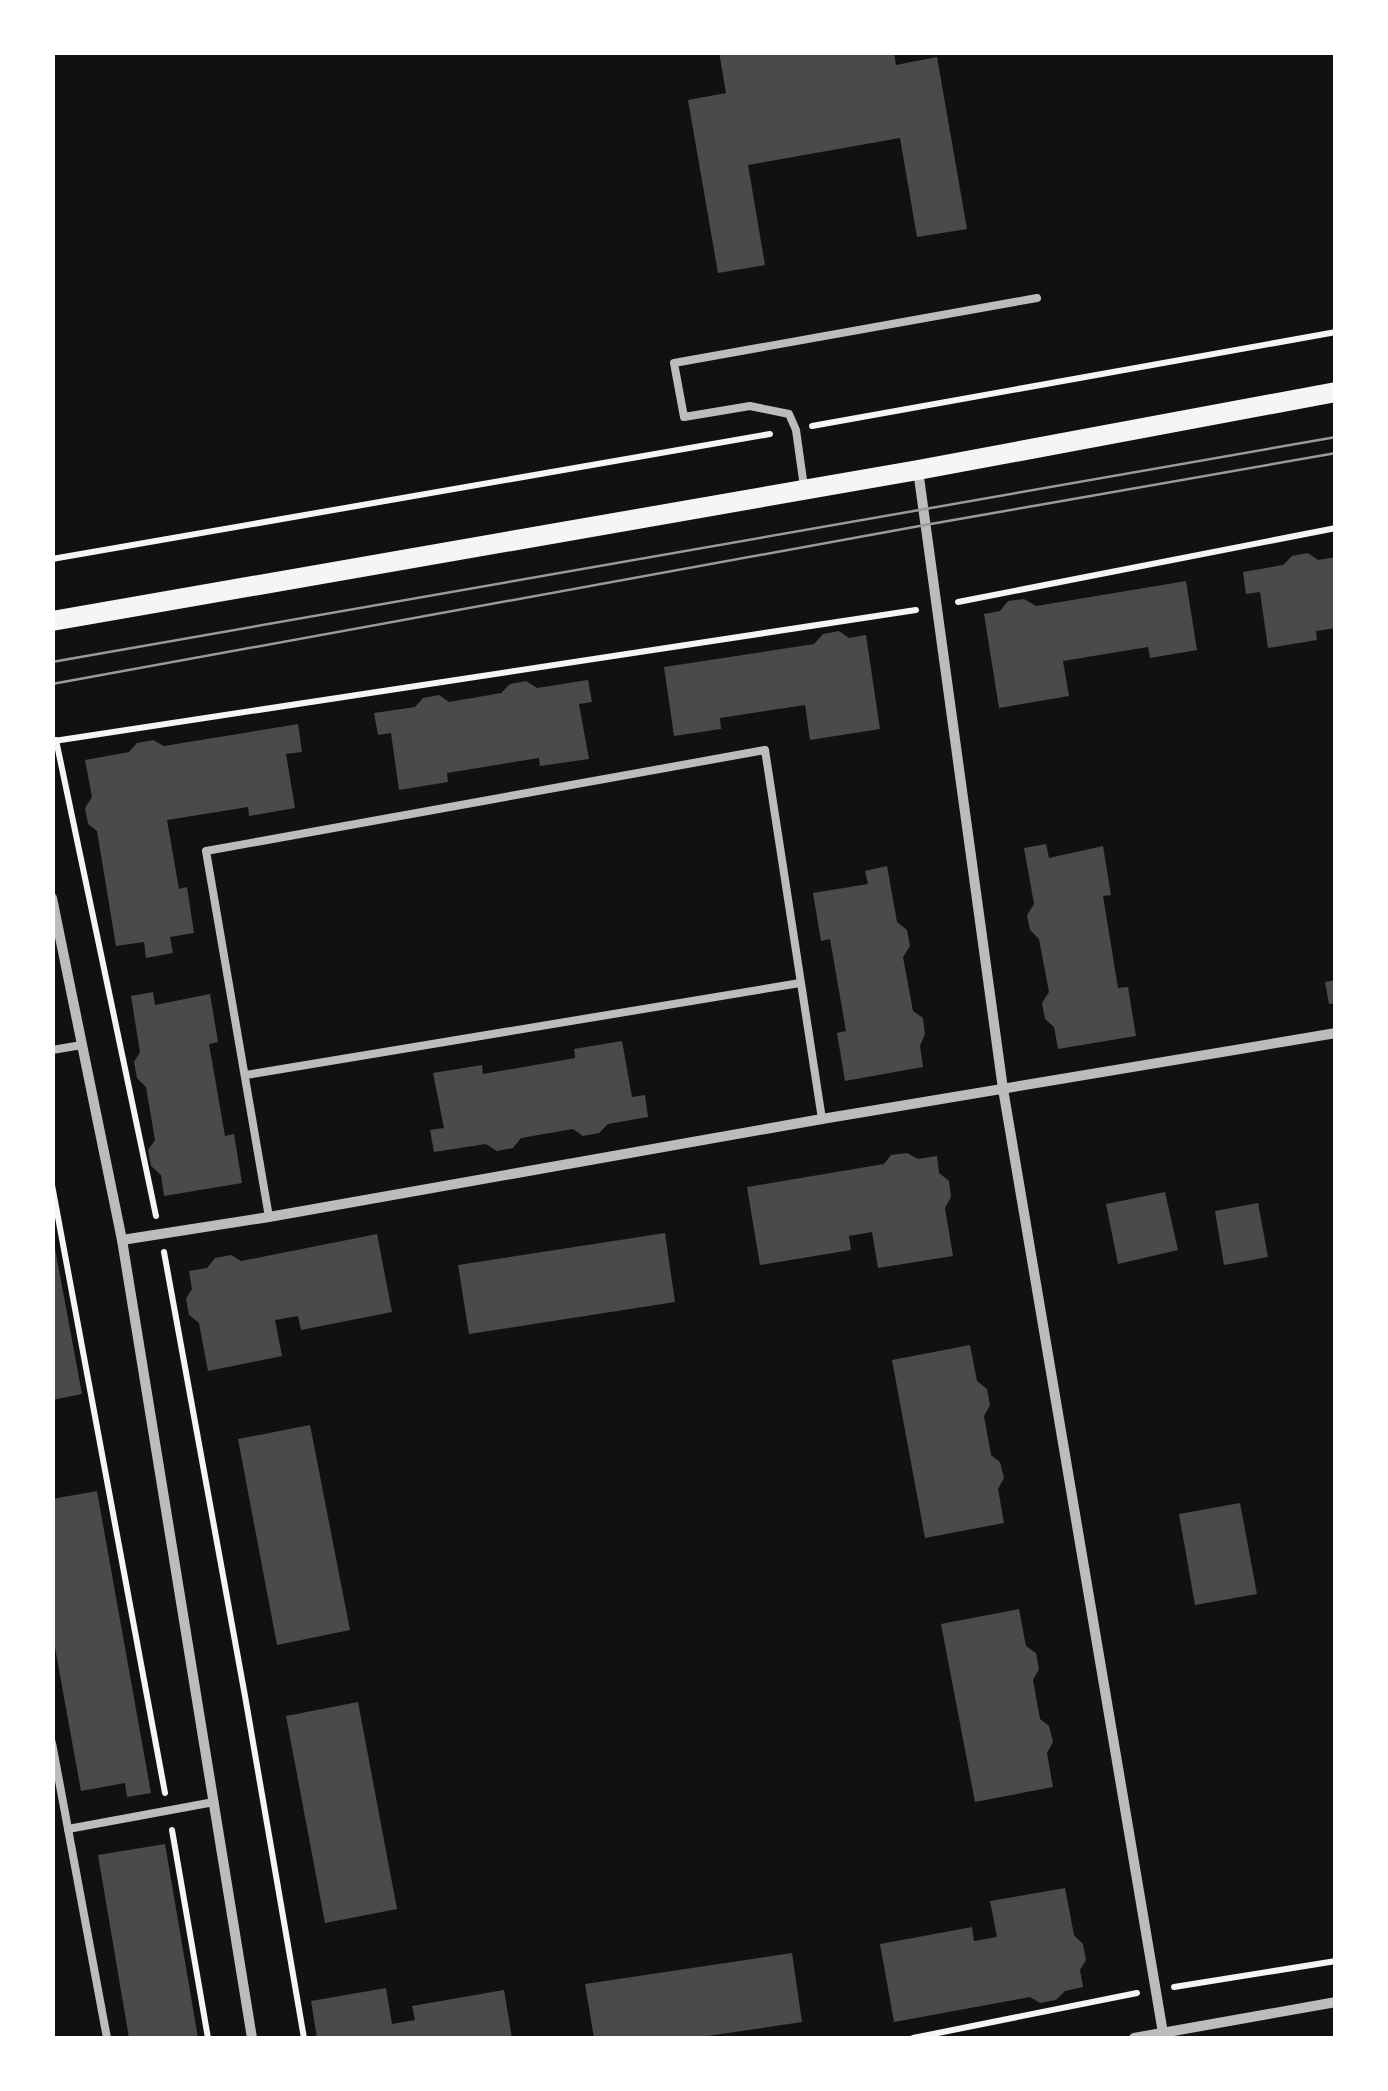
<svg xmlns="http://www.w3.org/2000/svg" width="1388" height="2091" viewBox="0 0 1388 2091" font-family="'Nunito Sans',sans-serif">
	<rect width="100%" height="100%" fill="#111"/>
	<g fill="#4a4a4a">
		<polygon points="719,52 894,52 896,65 937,57 967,229 917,237 900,138 748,165 765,265 718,273 688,100 726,93"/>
		<polygon points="1308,553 1318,560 1336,557 1336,628 1316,631 1317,640 1268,648 1260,592 1246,594 1243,572 1283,565 1292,556"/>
		<polygon points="1186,581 1197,650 1150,658 1148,647 1063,661 1069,696 999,708 984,614 1000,611 1008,601 1024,599 1036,606"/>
		<polygon points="839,631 849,638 866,635 880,729 810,740 805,705 720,718 721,729 674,736 664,667 814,644 823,634"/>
		<polygon points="588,680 592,702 579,704 589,759 540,766 539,758 447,773 448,782 399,790 391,733 378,735 374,713 415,707 423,698 439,695 449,702 501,693 510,684 526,681 537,688"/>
		<polygon points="298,724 302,752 286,754 295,808 249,816 248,807 167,820 179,889 187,887 194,933 170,937 173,953 146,958 144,942 116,946 97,831 88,824 85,808 92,797 85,760 129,752 137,743 153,740 164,746"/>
		<polygon points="1046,844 1049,858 1103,846 1111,895 1103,896 1118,988 1128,987 1136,1036 1058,1049 1054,1027 1045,1019 1042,1003 1049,992 1039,939 1030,930 1027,915 1034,904 1024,848"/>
		<polygon points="887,866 897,922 907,930 910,946 903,957 913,1011 923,1018 925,1034 920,1046 923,1067 845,1081 837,1033 846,1031 830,939 821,941 813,893 868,884 865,871"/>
		<polygon points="1336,980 1336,1003 1329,1004 1325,982"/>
		<polygon points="153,992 155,1005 210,994 218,1042 209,1044 225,1136 234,1134 242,1183 164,1196 161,1175 151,1166 148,1150 155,1140 146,1087 137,1078 134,1062 140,1052 131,996"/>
		<polygon points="622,1041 632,1097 645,1095 648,1117 608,1124 599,1133 583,1136 573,1129 521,1138 513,1148 497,1151 486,1144 434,1152 430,1130 444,1128 433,1073 482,1065 483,1074 575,1058 574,1049"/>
		<polygon points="907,1153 918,1159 937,1156 939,1173 949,1181 951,1197 945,1208 953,1256 878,1268 872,1232 849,1236 851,1250 760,1265 747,1187 884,1164 891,1155"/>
		<polygon points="1165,1192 1178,1250 1118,1264 1106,1204"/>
		<polygon points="1258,1203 1268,1257 1224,1265 1215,1211"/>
		<polygon points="665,1233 675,1302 469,1334 458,1265"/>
		<polygon points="377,1234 392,1312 301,1330 298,1316 275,1320 282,1356 208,1371 199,1323 189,1315 186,1299 192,1289 189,1271 207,1268 215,1258 231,1255 241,1261"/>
		<polygon points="54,1243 82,1394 52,1400 52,1244"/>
		<polygon points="970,1345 977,1381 987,1389 990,1405 984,1416 991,1455 1000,1462 1004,1478 998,1489 1004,1523 925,1538 892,1360"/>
		<polygon points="310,1425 350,1630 277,1645 238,1439"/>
		<polygon points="97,1491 151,1793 127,1797 125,1783 81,1791 52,1631 52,1499"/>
		<polygon points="1240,1503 1257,1594 1195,1605 1179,1514"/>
		<polygon points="1019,1609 1026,1646 1036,1653 1039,1669 1033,1680 1040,1719 1049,1726 1053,1742 1047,1753 1053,1787 975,1802 941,1624"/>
		<polygon points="358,1702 397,1909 325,1923 286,1716"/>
		<polygon points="165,1844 198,2038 129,2038 98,1855"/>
		<polygon points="1065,1888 1074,1935 1083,1944 1086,1960 1080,1970 1083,1987 1065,1991 1056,2000 1040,2003 1030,1997 894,2022 880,1944 972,1927 974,1941 997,1937 990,1901"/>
		<polygon points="792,1953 802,2022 694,2038 594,2038 585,1984"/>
		<polygon points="386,1988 392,2024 415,2020 412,2006 504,1990 512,2038 317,2038 311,2001"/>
	</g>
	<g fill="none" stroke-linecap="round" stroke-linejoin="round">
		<g stroke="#f5f5f5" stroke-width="6">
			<polyline points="812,426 1336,332"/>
			<polyline points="52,559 770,434"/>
			<polyline points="958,602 1336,528"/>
			<polyline points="56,740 156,1216"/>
			<polyline points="54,741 916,610"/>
			<polyline points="52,1185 165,1793"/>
			<polyline points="164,1252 245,1696 304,2038"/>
			<polyline points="172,1830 208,2038"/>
			<polyline points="1174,1987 1336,1961"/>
			<polyline points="913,2038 1137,1993"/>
		</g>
		<g stroke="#bcbcbc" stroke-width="8">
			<polyline points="804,487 796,430 789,414 750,406 684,417 674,363 1037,298"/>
			<polyline points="52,1050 82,1045"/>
			<polyline points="246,1075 800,983"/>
			<polyline points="269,1217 206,851 765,750 822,1119"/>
			<polyline points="52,1743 107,2038"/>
			<polyline points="68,1829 214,1802"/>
		</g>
		<g stroke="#bcbcbc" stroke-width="10">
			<polyline points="918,470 1003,1089 1163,2033"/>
			<polyline points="52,898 122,1240 252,2038"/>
			<polyline points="122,1240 269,1217 822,1119 1336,1033"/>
			<polyline points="1134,2038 1336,2002"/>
		</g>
		<polyline stroke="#f5f5f5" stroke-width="20" points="52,621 918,470 1336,392"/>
		<g stroke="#9a9a9a" stroke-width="2.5">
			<polyline points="52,662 1336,437"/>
			<polyline points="52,684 925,525 1336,453"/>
		</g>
	</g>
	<rect width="1388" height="2091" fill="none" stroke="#ffffff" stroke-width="110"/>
</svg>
